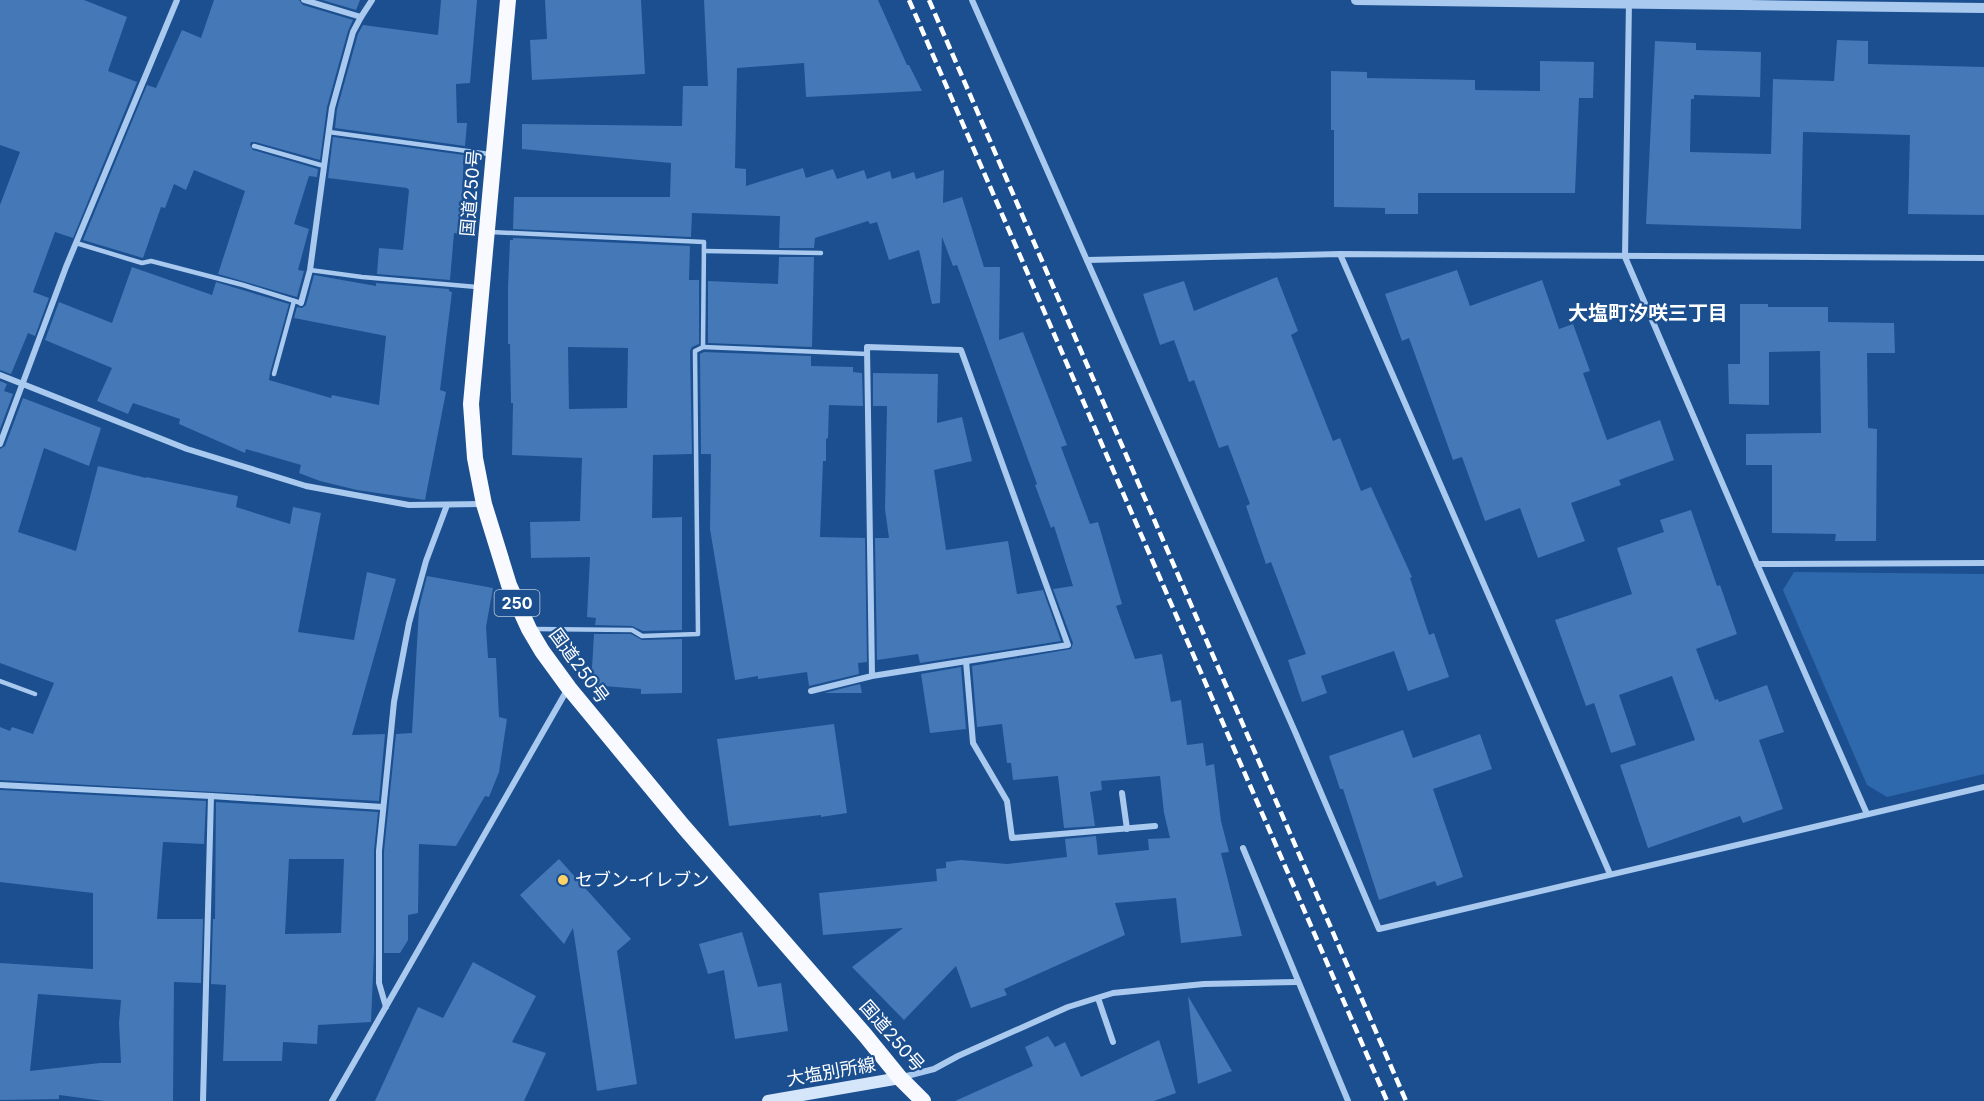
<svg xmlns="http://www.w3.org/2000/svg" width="1984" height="1101" viewBox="0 0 1984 1101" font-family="Inter,'Noto Sans JP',sans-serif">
	<rect width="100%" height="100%" fill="#1b4f8f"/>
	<polygon fill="#2e69ad" points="1794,572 1984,574 1984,774 1887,797 1867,785 1783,590"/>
	<g fill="#4478b7" fill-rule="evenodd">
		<polygon points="0,0 84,0 127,17 108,71 137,82 73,238 55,232 33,292 49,298 35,336 28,333 11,374 0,370 0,205 20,152 0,145"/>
		<polygon points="214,0 299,0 303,5 353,20 348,31 327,107 320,160 255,142 251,142 250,145 253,150 318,169 317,177 309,176 294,224 309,229 298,270 304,271 297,297 218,274 245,191 194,170 186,190 174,184 165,208 161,207 143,258 83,240 147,85 156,88 182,30 201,38"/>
		<polygon points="322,0 360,0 356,10"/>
		<polygon points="441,0 477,0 470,83 456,84 457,123 467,123 465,146 335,128 337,109 358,34 363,25 438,35"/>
		<polygon points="545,0 641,0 645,74 532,80 530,40 547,39"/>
		<polygon points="704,0 878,0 907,65 909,65 922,91 806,97 804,63 737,68 735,168 746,169 746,186 803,168 806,178 833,169 837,179 864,170 867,179 890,171 892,179 914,172 916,179 944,170 943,203 962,197 984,267 1000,267 999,340 1023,332 1067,445 1061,447 1090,524 1098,522 1122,604 1116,606 1135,659 1162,654 1171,702 1181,700 1187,745 1203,743 1206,766 1214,764 1221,821 1229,852 1221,853 1242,936 1181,943 1176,898 1115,903 1125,935 1004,989 1007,995 971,1008 956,966 904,1020 852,967 903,928 823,935 819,893 937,881 936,869 946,868 946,862 961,860 1007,864 1067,857 1065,839 1096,836 1098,855 1149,850 1148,839 1170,838 1164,813 1160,776 1101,781 1102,790 1090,792 1095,826 1064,828 1058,776 1013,780 1011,763 1007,763 1002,724 977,727 972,666 1071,649 1073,643 1053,589 1073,586 1054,526 1051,528 1035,485 1037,484 957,265 953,266 942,237 940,303 932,304 919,250 889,260 877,222 870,224 868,221 815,238 814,248 779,248 780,216 692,213 691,237 513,229 514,197 670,197 671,163 522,149 522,124 682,126 683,86 708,86"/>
		<polygon points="1837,40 1868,41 1868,64 1984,67 1984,215 1908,214 1910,135 1803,132 1801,229 1646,224 1655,41 1696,43 1696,50 1761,52 1760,97 1694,95 1694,99 1691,99 1690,152 1771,154 1773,79 1834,81"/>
		<polygon points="1540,61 1594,62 1593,98 1579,98 1575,193 1418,193 1418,214 1385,214 1385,208 1334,207 1334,130 1331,130 1331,71 1367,72 1367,78 1475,80 1475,90 1540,91"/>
		<polygon points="333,137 464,155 460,234 454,233 450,280 377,274 379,248 403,250 409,190 407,188 328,178"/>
		<path d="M513,238L690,246L689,280H699V344L692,347L690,351L692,454L653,455L652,518L682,517V630L643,631L632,626L595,625L596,618L587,617L590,557L531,558L530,522L580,521L582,458L512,455L513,403H511L510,344H508V287L510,240H513ZM568,347L628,348L627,408L569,409Z"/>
		<polygon points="779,257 814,257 812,347 708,343 708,281 778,284"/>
		<polygon points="132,267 212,295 216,282 289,304 270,373 269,380 331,398 332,395 379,405 386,336 294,318 297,307 302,308 306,305 314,275 376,286 376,283 449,289 449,291 452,292 440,390 446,392 425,500 357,490 320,481 299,473 301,465 246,449 245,453 179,424 180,419 133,403 128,414 97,401 112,368 45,340 59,302 112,323"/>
		<polygon points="1457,270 1470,306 1542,280 1559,329 1573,324 1590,371 1583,373 1607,440 1660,420 1674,460 1619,480 1621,485 1571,503 1585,541 1538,558 1520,508 1485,521 1462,457 1453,460 1409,338 1402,341 1385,294"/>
		<polygon points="1277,277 1298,331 1291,335 1333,441 1340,438 1361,491 1371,487 1412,577 1410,578 1429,635 1434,633 1449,677 1408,691 1394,651 1321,676 1327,693 1302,702 1288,660 1306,654 1271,562 1266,564 1246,506 1250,504 1228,445 1219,448 1194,380 1189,382 1174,340 1160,345 1143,294 1184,281 1194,311"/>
		<polygon points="1740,304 1768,304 1768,307 1828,307 1828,322 1894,323 1895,353 1867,353 1868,428 1877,429 1876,541 1835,541 1836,534 1772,533 1772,465 1746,465 1746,434 1821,433 1820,351 1769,352 1769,405 1729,404 1728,364 1740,364"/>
		<polygon points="704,352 811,356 811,366 853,367 853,372 862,373 863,406 829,405 828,438 826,439 826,461 823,461 820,537 865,538 867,662 858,663 859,674 809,686 807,672 758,679 758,676 735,680 710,529 711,454 701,454 700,354"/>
		<polygon points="873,373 938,374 937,423 962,417 972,461 934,470 946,550 1008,541 1017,594 1043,590 1061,641 920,663 918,654 877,660 875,538 889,538 885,509 887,406 873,406"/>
		<polygon points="0,381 7,384 4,391 13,394 0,429"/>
		<polygon points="23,398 101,428 89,466 44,448 18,532 76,551 98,466 146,478 146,477 238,496 236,507 290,524 293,507 321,513 298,632 354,640 367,572 396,579 352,735 385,734 379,801 0,780 0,727 10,731 12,727 33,734 54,683 0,663 0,449 5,446"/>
		<polygon points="1691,510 1717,586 1720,585 1737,634 1696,649 1715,700 1718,699 1719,702 1767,685 1784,732 1759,740 1783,809 1743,823 1740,816 1648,848 1620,765 1695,740 1672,676 1619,695 1636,745 1611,753 1594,703 1586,706 1555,620 1632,594 1617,548 1664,532 1660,520"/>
		<polygon points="427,576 493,588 486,627 488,658 496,658 499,717 507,719 499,772 489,797 485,796 456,846 419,844 418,913 408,915 408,940 400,953 384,953 384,851 396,734 412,733 419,608"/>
		<polygon points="594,634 631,634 642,640 682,639 682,693 641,694 641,689 591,685"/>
		<polygon points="961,667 966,729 930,733 921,674"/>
		<polygon points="860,684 862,693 824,693"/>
		<polygon points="834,724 847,813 821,817 821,815 729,826 717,739"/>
		<polygon points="1403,730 1413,758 1480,734 1492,769 1433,789 1463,877 1437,886 1435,881 1379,900 1343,789 1340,789 1329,756"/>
		<path d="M0,790L206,801L204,844L163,842L157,919H203L201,983L174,982L173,1101H104L59,1095V1099L0,1100V963L93,969V893L0,882ZM38,994L121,1000L119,1023L121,1063H100L30,1071Z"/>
		<path d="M216,802L378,812L374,851V952L371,1022L318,1025L317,1044L283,1042L282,1061H223L226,985L211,984L213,919H215ZM289,859H344L341,933L285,934Z"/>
		<polygon points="559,859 631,939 617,951 637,1084 597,1091 573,928 564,944 520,895"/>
		<polygon points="742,932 758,987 781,983 788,1031 735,1039 724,970 708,974 699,944"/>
		<polygon points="473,962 536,996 512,1042 546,1053 524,1101 375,1101 418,1007 443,1018"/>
		<polygon points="1188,996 1232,1071 1198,1084"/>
		<polygon points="1048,1036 1055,1047 1065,1042 1081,1077 1159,1040 1176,1093 1154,1101 955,1101 1033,1066 1025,1047"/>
	</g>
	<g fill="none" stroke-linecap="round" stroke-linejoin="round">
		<g stroke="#a9c9ee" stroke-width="4.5">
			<polyline points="329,132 489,154"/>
			<polyline points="254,146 324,166"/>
			<polyline points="491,232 704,242 703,347 695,351 698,634 642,636 632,630 534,629"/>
			<polyline points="76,243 142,263 151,261 243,285 301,303"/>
			<polyline points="704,251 821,253"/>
			<polyline points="310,270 362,277 477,287"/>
			<polyline points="703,347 867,354"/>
			<polyline points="274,374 294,301"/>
			<polyline points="0,681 35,694"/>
		</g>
		<g stroke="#a9c9ee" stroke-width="6">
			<polyline points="304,0 361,17 372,0"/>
			<polyline points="972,0 1296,734 1379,929 1984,787"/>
			<polyline points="1629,1 1625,257 1757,564 1867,814"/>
			<polyline points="1340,254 1610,874"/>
			<polyline points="1087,260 1340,254 1984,258"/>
			<polyline points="301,303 310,270 332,108 353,32 361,17"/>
			<polyline points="0,375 187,449 306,486 409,505 482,504"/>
			<polyline points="0,444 66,267 177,0"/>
			<polyline points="1757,564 1984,563"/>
			<polyline points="966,661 973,743 1007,801 1012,838 1155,826"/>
			<polyline points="811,691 872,676 1068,645 961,350 867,347 872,676"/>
			<polyline points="0,785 211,796 383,807"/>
			<polyline points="1122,793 1127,829"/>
			<polyline points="1243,848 1348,1101"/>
			<polyline points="1098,998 1113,1042"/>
			<polyline points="386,1007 379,983 379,851 394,702 409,623 426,561 447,505"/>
			<polyline points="903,1077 934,1069 958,1056 1068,1007 1113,993 1204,984 1297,982"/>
			<polyline points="203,1101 211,796"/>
			<polyline points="332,1101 567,690"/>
		</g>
		<polyline stroke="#a9c9ee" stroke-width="10" points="1356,0 1984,8"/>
		<polyline stroke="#d6e6fa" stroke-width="12" points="768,1101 900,1078"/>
		<polyline stroke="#f8faff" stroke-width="16" points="508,0 471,404 475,458 484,504 509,585 529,629 542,651 569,688 683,826 865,1035 900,1078 923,1101"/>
		<g stroke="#fff" stroke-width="4.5" stroke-dasharray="10 4.5" stroke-linecap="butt">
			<polyline points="909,0 1387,1101"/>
			<polyline points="929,0 1406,1101"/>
		</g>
	</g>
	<circle fill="#ffd166" stroke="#1b4f8f" stroke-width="2" cx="563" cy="880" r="6"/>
	<g text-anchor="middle" stroke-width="4.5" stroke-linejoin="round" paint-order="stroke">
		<rect fill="#1b4f8f" stroke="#bbcadd" stroke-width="1.5" x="494.5" y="590" width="45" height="26" rx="4.5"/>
		<g font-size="16" font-weight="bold" fill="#fff">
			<text x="517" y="609">250</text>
		</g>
		<g font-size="18" fill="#fff" stroke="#1b4f8f">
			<text transform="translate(471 193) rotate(-85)" y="6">国道250号</text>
			<text transform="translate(579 666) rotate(54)" y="6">国道250号</text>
			<text transform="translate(892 1036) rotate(49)" y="6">国道250号</text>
			<text transform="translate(831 1072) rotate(-10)" y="6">大塩別所線</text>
		</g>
		<g font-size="18" fill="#fff" stroke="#1b4f8f" text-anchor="start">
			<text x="575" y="886">セブン-イレブン</text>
		</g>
		<g font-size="20" font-weight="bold" fill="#fff" stroke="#1b4f8f">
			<text x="1648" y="320">大塩町汐咲三丁目</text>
		</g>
	</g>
</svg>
